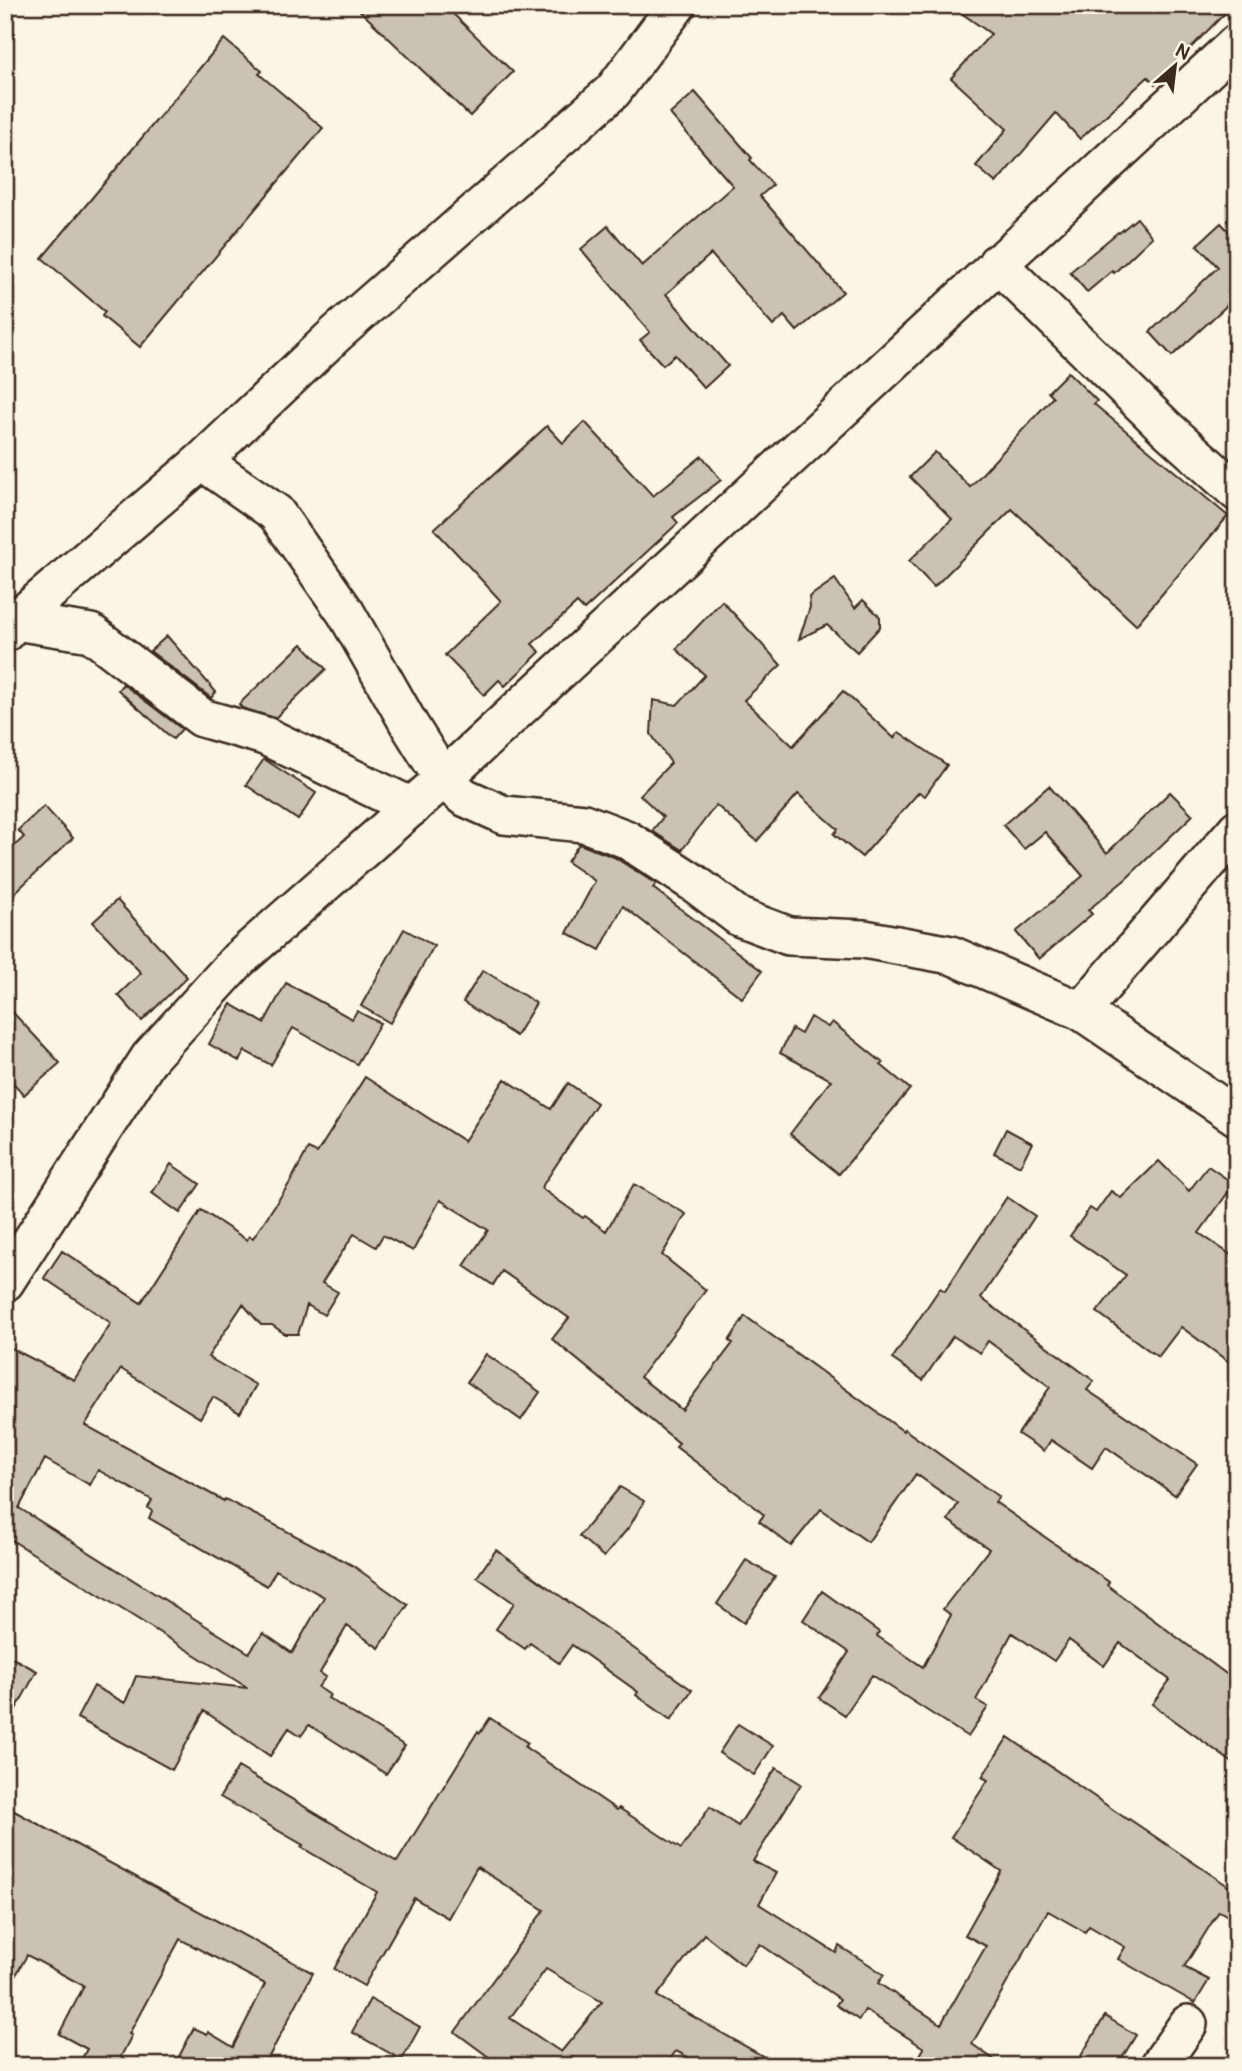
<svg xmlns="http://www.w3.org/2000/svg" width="1242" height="2071" viewBox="0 0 1242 2071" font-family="Pangolin,sans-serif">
	<rect width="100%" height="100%" fill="#fcf5e5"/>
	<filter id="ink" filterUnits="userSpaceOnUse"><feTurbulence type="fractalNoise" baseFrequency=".0143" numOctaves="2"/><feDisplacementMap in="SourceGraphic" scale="14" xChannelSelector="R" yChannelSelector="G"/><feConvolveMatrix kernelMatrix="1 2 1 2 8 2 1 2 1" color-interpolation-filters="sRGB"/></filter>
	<g filter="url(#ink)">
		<g fill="#ccc2b3" stroke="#3b2a1e" stroke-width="2" fill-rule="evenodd">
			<polygon points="354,5 444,5 513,72 470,116"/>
			<polygon points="950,5 1233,5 1155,84 1148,77 1080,139 1056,113 996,183 976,166 1007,129 951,78 991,34"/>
			<polygon points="224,39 262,71 259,74 323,128 140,347 102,316 105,312 42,258"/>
			<polygon points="695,92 752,158 750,160 773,185 760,196 843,292 797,331 784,316 773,326 711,254 666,294 728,366 704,388 675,355 663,365 640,340 650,332 581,249 608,226 642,266 733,186 670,114"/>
			<polygon points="1137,218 1152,237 1114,273 1112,271 1087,292 1070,272 1118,232 1119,233"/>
			<polygon points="1221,223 1237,240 1237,296 1172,356 1150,332 1218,267 1197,245"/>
			<polygon points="1068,372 1097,401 1094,404 1228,516 1136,625 1012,509 934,587 909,561 952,519 910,477 935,452 970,487 1053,397 1048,392"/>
			<polygon points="585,422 653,496 702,456 721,480 673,517 678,523 584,610 577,603 532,644 540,652 505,686 499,680 484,695 445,655 501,601 434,529 547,426 563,443"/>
			<polygon points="835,579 855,608 863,600 880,617 880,627 857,652 827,625 799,639 810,607 809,597"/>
			<polygon points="722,601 781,665 744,700 793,746 843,691 894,738 899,732 947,765 925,796 919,792 862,857 834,834 838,829 798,794 757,841 716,805 682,850 652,831 663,817 640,795 671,763 651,734 653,700 677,705 705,675 676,649"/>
			<polygon points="167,636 216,692 211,698 150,651"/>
			<polygon points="302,644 326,669 275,718 242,708 239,704"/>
			<polygon points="123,684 182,729 173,739 118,690"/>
			<polygon points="264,759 316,793 298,820 246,785"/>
			<polygon points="1049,786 1107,853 1170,792 1193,815 1126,879 1088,910 1092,914 1039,959 1016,932 1083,876 1045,832 1024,849 1003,825"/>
			<polygon points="44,806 73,838 5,902 5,855 24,837 18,830"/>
			<polygon points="579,844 614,857 656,884 653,888 762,971 742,998 623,906 600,950 567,933 595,881 567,862"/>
			<polygon points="117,900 187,977 142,1021 118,995 141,973 93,922"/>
			<polygon points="404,929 434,946 390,1023 361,1006"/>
			<polygon points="483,970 536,1003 516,1036 463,1002"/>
			<polygon points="286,983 352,1019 357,1011 380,1023 357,1064 293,1028 271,1065 245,1051 239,1061 209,1044 231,1004 264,1023"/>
			<polygon points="5,1004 60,1063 24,1095 5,1074"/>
			<polygon points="810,1017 828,1027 832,1022 883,1063 881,1065 910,1089 839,1174 790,1134 831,1080 780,1053 792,1029 801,1034"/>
			<path d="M365,1077L464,1141L505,1079L551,1109L568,1083L597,1103L541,1188L583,1218L585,1216L606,1231L634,1184L686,1214L662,1255L706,1290L640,1377L682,1410L733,1343L729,1341L745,1316L903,1431L904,1429L999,1497L995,1502L1109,1582L1107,1585L1237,1682V1766L1152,1704L1170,1680L1120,1643L1104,1666L1069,1640L1054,1661L1012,1633L976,1700L988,1707L968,1737L872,1675L845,1715L819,1698L849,1652L803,1620L822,1591L879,1632L877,1636L923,1667L951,1615L943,1609L989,1549L948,1520L958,1504L916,1474L868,1542L821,1509L791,1546L759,1521L764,1515L755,1507L676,1447L679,1443L552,1339L569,1318L502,1271L493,1285L464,1266L488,1230L440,1200L413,1251L383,1235L376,1247L354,1234L322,1283L338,1292L324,1315L307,1305L298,1334H285L272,1325H261L243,1304L208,1357L256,1385L240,1413L213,1397L200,1418L121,1369L85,1425L224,1501L225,1499L352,1565L408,1605L379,1648L347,1626L320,1673L326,1677L318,1687L330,1695L328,1698L405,1746L386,1774L309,1725L301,1736L289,1728L270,1756L204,1711L172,1770L77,1718L94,1686L125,1703L136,1676L248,1688L5,1536V1345L74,1380L111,1323L44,1278L62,1251L141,1303L201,1210L247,1240L249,1236L253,1238L289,1184L308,1149L317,1153ZM45,1459L90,1485L98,1470L152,1500L148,1508L152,1511L149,1518L267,1586L276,1570L324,1597L292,1653L263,1633L249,1653L19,1508Z"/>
			<polygon points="1006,1129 1032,1143 1020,1166 994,1153"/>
			<polygon points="1159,1161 1189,1191 1208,1166 1234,1184 1199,1233 1237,1259 1237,1368 1181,1327 1158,1357 1097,1312 1126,1275 1070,1236 1090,1208 1096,1212 1111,1191 1121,1198"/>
			<polygon points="171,1164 200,1184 180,1213 152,1193"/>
			<polygon points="1007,1197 1035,1216 981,1298 1094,1381 1087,1390 1197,1464 1175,1495 1106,1447 1092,1468 1051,1440 1044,1451 1018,1434 1050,1387 988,1341 980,1353 953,1336 923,1380 892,1359 940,1288 945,1291"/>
			<polygon points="486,1354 540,1392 521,1420 467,1382"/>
			<polygon points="620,1487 644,1501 630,1526 604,1557 579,1536"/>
			<polygon points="496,1550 692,1690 671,1720 636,1695 638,1692 572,1645 559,1663 530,1643 525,1649 496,1629 514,1603 477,1577"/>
			<polygon points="746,1560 775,1577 744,1623 717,1604"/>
			<polygon points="5,1654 37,1671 5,1729"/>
			<path d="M490,1718L528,1743L525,1747L617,1810L619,1808L681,1849L710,1807L738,1826L776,1768L801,1784L753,1861L776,1873L759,1904L836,1953L839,1946L870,1965L884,1975L878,1983L941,2024L986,1946L965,1935L1001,1871L951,1837L988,1780L982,1777L1008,1737L1128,1820L1129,1819L1237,1892V1921L1219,1911L1184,1967L1209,1980L1195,2003L1118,1959L1125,1947L1089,1926L1085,1932L1048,1911L972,2044L1003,2066H914L924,2048L865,2010L859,2020L836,2005L840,1999L760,1944L743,1965L704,1934L657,1996L780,2066H705L676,2051L665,2066H501L455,2032L544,1910L477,1867L448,1918L414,1898L364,1986L334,1969L377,1892L301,1847L303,1845L220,1797L238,1767L397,1862L478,1731L480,1733ZM546,1969L602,2002L561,2052L510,2018Z"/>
			<polygon points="738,1724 773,1746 754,1775 719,1753"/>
			<polygon points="5,1806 313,1973 264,2066 174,2066 194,2028 207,2034 208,2032 233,2047 265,1984 180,1939 129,2034 132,2035 116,2066 78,2066 87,2049 59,2034 84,1986 27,1955 5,1995"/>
			<polygon points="370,1999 420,2027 402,2060 352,2032"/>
			<polygon points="1105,2016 1136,2035 1117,2066 1075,2066"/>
		</g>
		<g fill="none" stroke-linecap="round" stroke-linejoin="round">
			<defs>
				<g id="street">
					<polyline points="997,263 1166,428 1237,492"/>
					<polyline points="202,461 276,513 346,613 410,726 443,779 464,797 504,815 584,823 626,839 694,883 739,917 789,936 864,939 951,955 1081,1011 1237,1117"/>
					<polyline points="5,614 15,621 202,461 336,334 613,91 677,5"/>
					<polyline points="5,633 15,621 91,633 202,718 265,736 412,807"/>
					<polyline points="1081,1011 1237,829"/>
					<polyline points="5,1282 150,1057 238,960 443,779 1237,43"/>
					<polyline points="1159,2066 1188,2024"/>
				</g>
			</defs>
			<use href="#street" stroke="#3b2a1e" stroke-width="42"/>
			<use href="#street" stroke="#fcf5e5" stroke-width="37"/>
		</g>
	</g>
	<rect width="1242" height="2071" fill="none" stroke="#fcf5e5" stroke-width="28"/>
	<rect x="14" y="14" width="1214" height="2043" fill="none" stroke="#3b2a1e" stroke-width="2.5" filter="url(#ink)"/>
	<g transform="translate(1175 66) rotate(28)" stroke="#fcf5e5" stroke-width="5" paint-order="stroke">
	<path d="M0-5L12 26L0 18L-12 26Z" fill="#3b2a1e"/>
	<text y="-10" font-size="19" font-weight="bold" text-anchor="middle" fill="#3b2a1e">N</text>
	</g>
</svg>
